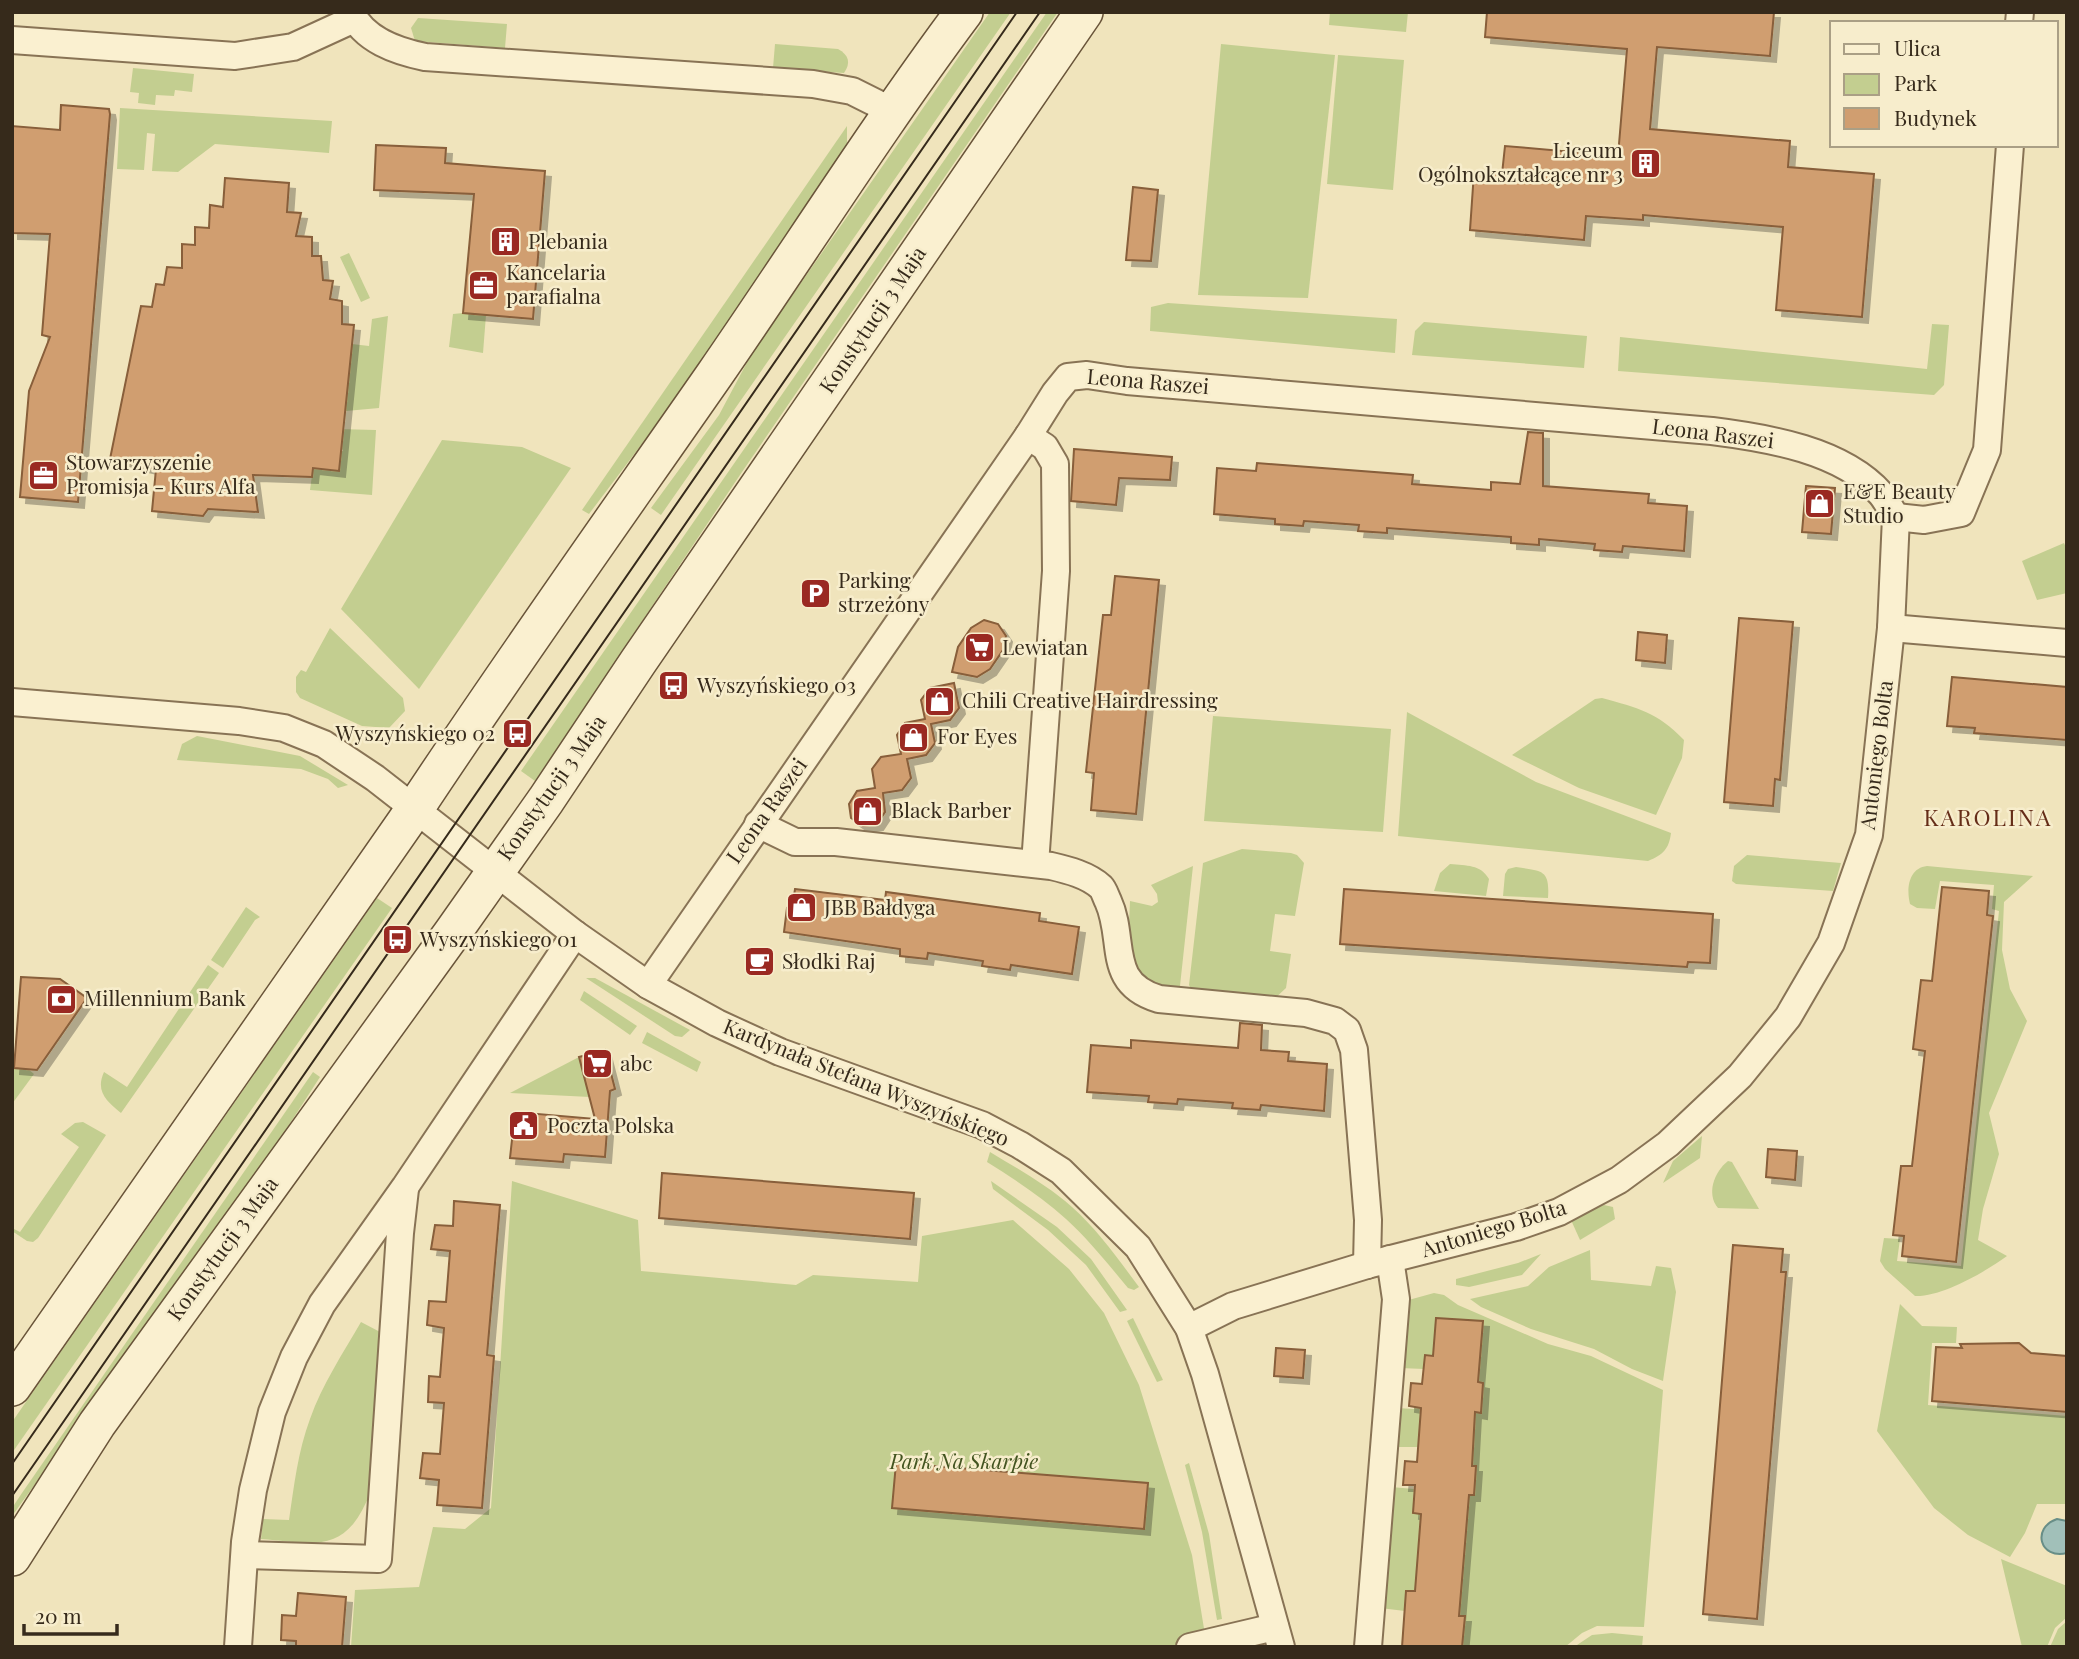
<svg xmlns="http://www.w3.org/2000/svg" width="2079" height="1659" viewBox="0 0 2079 1659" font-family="'Playfair Display',serif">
	<defs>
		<filter id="shadow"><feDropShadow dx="6" dy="6" stdDeviation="0" flood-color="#0004"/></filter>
	</defs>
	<rect width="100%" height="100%" fill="#f0e4bc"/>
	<g fill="#c3ce90">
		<polygon points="990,12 1011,12 661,515 651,508 719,415 752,353"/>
		<polygon points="1047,12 1058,12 744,469 535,781 521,771"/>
		<polygon points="1330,12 1408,12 1406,32 1329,25"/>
		<polygon points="418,18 507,24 505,48 415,41 411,28"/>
		<path d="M775,44L838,49C849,55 851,63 844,73L773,68Z"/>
		<polygon points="1221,44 1335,55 1308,298 1198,295"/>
		<polygon points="1338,55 1404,60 1393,190 1327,184"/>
		<polygon points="133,68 194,74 192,92 175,90 174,96 156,95 155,105 138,103 139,93 130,92"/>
		<polygon points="120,108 332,121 329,153 215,144 178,172 152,171 155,134 147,133 144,170 117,169"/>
		<polygon points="847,126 847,143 841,159 669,408 589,514 582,510"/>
		<polygon points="349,253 370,298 361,302 340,257"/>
		<polygon points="1168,303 1397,319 1395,353 1150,331 1151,307"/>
		<polygon points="463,313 486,315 483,353 449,347 453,314"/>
		<polygon points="388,316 379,408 346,411 346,408 339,407 341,388 348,388 348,385 341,384 343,369 350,369 350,366 343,366 352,344 369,346 372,319"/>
		<polygon points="1424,322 1587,336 1584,368 1412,355 1415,331"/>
		<polygon points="1932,324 1949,325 1944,385 1934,395 1618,371 1620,337 1927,369"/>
		<polygon points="337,429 376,430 372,495 310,490 313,468 339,471 335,451 343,451 342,449 335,448"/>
		<polygon points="442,440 522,447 571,468 419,689 341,609"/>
		<polygon points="2064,543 2067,550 2067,593 2037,600 2022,561"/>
		<polygon points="330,628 403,698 405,711 389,728 362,726 300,698 296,692 296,677 301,670 306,672"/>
		<path d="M1602,698C1638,708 1657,712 1684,740L1682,758L1656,815L1579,788L1512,755L1595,699Z"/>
		<path d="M1407,712L1536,782L1671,833C1669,849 1663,855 1648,861L1398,836Z"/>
		<polygon points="1213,716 1391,729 1383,832 1204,821"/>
		<polygon points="197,736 300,756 348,785 338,788 328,779 301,769 177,760 182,744"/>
		<polygon points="1242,849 1291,853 1297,855 1304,863 1295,916 1275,914 1270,951 1291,954 1286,988 1271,1002 1194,995 1189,985 1203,863"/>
		<polygon points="1747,855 1841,863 1833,891 1736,884 1732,881 1734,866"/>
		<path d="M1450,864C1467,866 1480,864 1489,879L1486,896L1434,891L1440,873Z"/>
		<path d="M1193,866L1179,995C1122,973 1128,956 1130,901L1152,906L1158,902L1157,894L1151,885Z"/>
		<path d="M1927,866L2033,876L2004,902L2002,950L2010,989L2027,1021L1989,1113L1999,1154L1983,1209L1978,1240L2007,1256C1985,1272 1942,1297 1915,1296L1885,1269L1880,1261L1884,1238L1900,1239L1897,1261L1961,1266L1999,911L1992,909L1994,885L1940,881L1935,909L1917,908L1910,904C1906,888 1909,868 1927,866Z"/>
		<path d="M1516,867C1542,871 1550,869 1548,898L1503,896L1505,874L1508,869Z"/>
		<polygon points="377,898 392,908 12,1453 12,1422"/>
		<polygon points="246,907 260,917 255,920 223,968 211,960"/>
		<path d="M208,965L219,973L121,1113C107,1101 95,1092 104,1072L127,1087Z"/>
		<polygon points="586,978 595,978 690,1030 682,1037 675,1036"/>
		<polygon points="584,991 637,1026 630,1035 580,1000"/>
		<polygon points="647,1032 701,1062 697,1072 642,1043"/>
		<polygon points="579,1057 590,1097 510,1093"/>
		<polygon points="14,1068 28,1069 34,1074 12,1104"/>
		<polygon points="313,1072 320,1077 234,1210 12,1516 12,1508 22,1493"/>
		<polygon points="83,1122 106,1135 38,1238 33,1242 27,1241 12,1231 12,1228 20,1232 79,1147 61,1134 75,1123"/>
		<polygon points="1702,1136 1700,1158 1663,1183 1673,1161"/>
		<path d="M990,1152C1018,1169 1047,1185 1072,1207C1098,1230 1118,1259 1139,1287L1134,1290L1128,1288C1108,1264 1089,1240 1066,1219C1042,1197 1014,1179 987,1162Z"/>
		<path d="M1728,1161L1732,1162L1759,1209L1718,1208C1706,1194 1714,1172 1728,1161Z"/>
		<polygon points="512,1181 638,1220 641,1271 796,1285 813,1275 918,1282 922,1236 1013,1220 1069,1269 1104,1313 1139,1385 1192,1555 1207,1647 351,1647 355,1590 419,1587 433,1527 465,1529 491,1508"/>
		<polygon points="991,1181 1057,1227 1091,1259 1127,1310 1120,1312 1086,1265 1048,1230 993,1189"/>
		<polygon points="1604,1205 1613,1207 1615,1219 1580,1240 1571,1220"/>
		<polygon points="1590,1250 1591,1280 1651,1286 1656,1266 1671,1268 1676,1292 1663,1381 1632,1369 1594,1349 1531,1329 1481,1307 1470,1299 1528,1286 1549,1267"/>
		<polygon points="1541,1254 1522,1275 1469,1287 1456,1285 1456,1279 1518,1263"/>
		<polygon points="1434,1293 1444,1295 1458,1305 1548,1344 1591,1356 1663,1390 1644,1627 1597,1626 1582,1633 1565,1647 1462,1647 1465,1616 1459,1616 1469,1495 1474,1495 1476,1467 1472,1466 1475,1412 1481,1412 1483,1383 1478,1382 1483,1321 1436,1318 1433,1356 1425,1355 1424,1369 1400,1368 1405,1301"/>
		<polygon points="1900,1304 1922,1326 1957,1327 1956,1343 1932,1343 1928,1405 2067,1416 2067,1504 2037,1504 2025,1533 2010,1557 1968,1535 1934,1508 1877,1431"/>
		<polygon points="1133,1318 1163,1380 1157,1382 1127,1321"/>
		<path d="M361,1322L382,1333L368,1498C344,1555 313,1543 261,1539L263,1519L289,1520C294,1486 298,1451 310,1419C322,1385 343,1353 361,1322Z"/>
		<polygon points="1414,1407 1421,1407 1418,1447 1394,1447 1397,1408 1414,1409"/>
		<polygon points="1189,1463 1209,1534 1222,1619 1217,1620 1202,1532 1185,1465"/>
		<polygon points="1391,1487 1414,1489 1413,1513 1421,1514 1415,1591 1406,1591 1405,1611 1380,1608"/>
		<polygon points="2001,1559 2067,1586 2067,1617 2055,1628 2047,1647 2022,1647"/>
		<polygon points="2067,1621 2067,1647 2050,1647 2058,1629"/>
		<polygon points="1612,1633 1643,1636 1642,1647 1574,1647 1592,1635"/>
	</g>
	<path fill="#a1c0b9" stroke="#688e87" stroke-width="2" d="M2057,1519L2067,1521V1553C2040,1560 2031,1528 2057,1519Z"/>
	<g fill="#d09e70" stroke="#885e3a" stroke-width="2" filter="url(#shadow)">
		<polygon points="1487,12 1774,12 1770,56 1657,47 1650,129 1790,141 1788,167 1874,174 1862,317 1776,310 1783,227 1643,215 1643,220 1586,216 1584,240 1470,230 1474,172 1502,174 1505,146 1618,156 1627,49 1485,37"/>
		<polygon points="61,105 109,109 110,114 78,502 20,497 29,391 50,337 42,335 50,234 12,233 12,126 60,130"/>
		<polygon points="376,145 446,148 445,163 545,171 533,319 463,313 474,194 374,190"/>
		<polygon points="225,178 289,183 287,212 301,213 296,236 312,237 312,256 321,256 323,280 333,281 330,299 342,301 342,324 354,325 339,471 313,468 312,477 253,475 258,512 208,509 203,516 152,511 156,469 110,459 141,306 152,307 156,284 164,285 167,267 182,268 182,244 195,245 195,227 209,228 210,205 223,207"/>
		<polygon points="1133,187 1158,190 1151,261 1126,260"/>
		<polygon points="1528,432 1543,433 1543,486 1649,494 1648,503 1687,506 1684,551 1623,546 1622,552 1594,550 1595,544 1539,539 1539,545 1511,543 1511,537 1387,528 1387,533 1358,531 1359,525 1304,521 1303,526 1275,524 1275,519 1214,514 1217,468 1256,471 1257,463 1413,475 1412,484 1491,490 1491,482 1520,484"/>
		<polygon points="1074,449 1172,457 1170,480 1119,478 1116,505 1071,501"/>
		<polygon points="1806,486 1835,488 1831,534 1802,532"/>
		<polygon points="1115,576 1159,580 1136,814 1091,810 1094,773 1086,772 1103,615 1111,615"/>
		<polygon points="1739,618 1793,622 1780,780 1775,779 1773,806 1724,802"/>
		<polygon points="984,620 998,624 1006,636 1003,650 990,669 977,677 952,672 958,647 971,628"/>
		<polygon points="1638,632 1667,635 1665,663 1636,660"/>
		<polygon points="1952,677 2067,687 2067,740 1974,733 1975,728 1947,726"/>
		<polygon points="954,683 959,708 950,720 931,724 935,743 926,755 907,759 911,778 902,790 883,793 885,812 877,824 863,826 851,818 849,804 857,791 875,788 872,769 881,757 901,754 897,735 905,723 925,719 921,700 930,688"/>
		<polygon points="1942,887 1989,891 1987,915 1993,916 1956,1262 1902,1256 1904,1236 1893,1235 1901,1166 1912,1166 1925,1051 1913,1049 1921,980 1932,981"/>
		<polygon points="795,889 885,900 886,892 1040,913 1039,921 1079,927 1072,974 1011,965 1010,970 982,966 983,961 928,953 927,959 900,956 900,949 784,932 787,908 792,909"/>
		<polygon points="1344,889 1713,914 1710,963 1688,962 1687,967 1340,944"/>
		<polygon points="21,977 60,979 87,998 37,1070 14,1068"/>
		<polygon points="1240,1023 1262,1025 1261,1050 1289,1052 1288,1061 1327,1064 1324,1111 1261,1105 1260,1110 1232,1108 1233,1103 1178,1099 1177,1104 1148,1102 1149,1096 1087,1092 1091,1045 1131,1048 1131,1040 1238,1048"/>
		<polygon points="605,1050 615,1089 610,1091 605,1157 564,1154 563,1162 510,1158 515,1112 595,1119 579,1057"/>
		<polygon points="1768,1149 1797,1151 1795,1180 1766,1177"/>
		<polygon points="662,1173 914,1193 910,1239 659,1218"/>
		<polygon points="454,1201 500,1205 487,1355 494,1356 482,1508 437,1505 439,1480 420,1478 423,1453 440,1454 444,1403 428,1402 429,1376 440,1377 444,1328 427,1325 429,1301 446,1302 450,1251 431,1249 435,1225 453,1226"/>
		<polygon points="1733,1245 1783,1249 1781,1272 1786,1272 1757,1619 1703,1614"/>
		<polygon points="1436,1318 1483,1321 1478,1382 1483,1383 1481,1413 1475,1412 1472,1466 1476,1466 1474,1495 1469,1495 1459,1616 1465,1616 1462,1647 1402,1647 1406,1591 1415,1591 1421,1514 1413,1513 1415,1485 1403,1485 1405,1461 1417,1462 1421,1408 1409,1406 1411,1383 1422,1384 1425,1355 1433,1356"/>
		<polygon points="2019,1343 2031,1353 2067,1356 2067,1412 1932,1401 1936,1347 1962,1348 1960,1344"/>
		<polygon points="1276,1348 1305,1350 1303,1378 1274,1376"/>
		<polygon points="896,1463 1148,1483 1144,1529 892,1508"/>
		<polygon points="298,1593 346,1597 342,1647 296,1647 296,1641 281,1640 282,1615 296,1616"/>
	</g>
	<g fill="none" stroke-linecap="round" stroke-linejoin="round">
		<defs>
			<g id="street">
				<path d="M351,12C364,40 396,51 425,57L813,84L852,91L892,111"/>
				<polyline points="2019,23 2020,12"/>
				<polyline points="12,40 235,56 293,47 354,19"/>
				<polyline points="1028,436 1045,447 1055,464 1056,571 1035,864"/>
				<polyline points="1896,517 1924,520 1961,513 1987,450 2010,145"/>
				<polyline points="1891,628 2067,643"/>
				<polyline points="12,702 239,721 284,728 324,744 375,778 575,934 648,985 717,1023 780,1052 982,1125 1020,1145 1061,1171 1138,1247 1189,1328 1205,1374 1281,1647"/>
				<path d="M758,824L795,842H836L1051,866C1068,870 1088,875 1101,887C1104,890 1106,897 1108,901C1126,940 1105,983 1159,999L1306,1013L1335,1021L1347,1030L1354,1050L1368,1220L1367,1265"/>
				<path d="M648,985L1028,436L1055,393L1068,377L1087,375L1127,381L1712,431C1768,438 1842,450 1881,494C1887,501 1891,510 1896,517"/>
				<polyline points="1189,1328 1233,1306 1367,1265 1516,1227 1559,1212 1619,1180 1668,1144 1740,1076 1788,1017 1831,943 1869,835 1891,628 1896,517"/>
				<polyline points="245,1555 378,1559 400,1233 405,1189"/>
				<polyline points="238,1647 245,1542 253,1490 272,1412 294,1357 322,1304 405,1187 575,934"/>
				<polyline points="1190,1647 1275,1627"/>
				<polyline points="1368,1647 1396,1299 1390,1259"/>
			</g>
			<g id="secondary">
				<path d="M12,1387L414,810C511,663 614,519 715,374C798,254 876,130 964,12"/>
				<polyline points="12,1557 97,1424 453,932 546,800 638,662 1084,12"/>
			</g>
		</defs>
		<use href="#street" stroke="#887355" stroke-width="30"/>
		<use href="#secondary" stroke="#695439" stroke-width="40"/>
		<use href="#street" stroke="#faf0d0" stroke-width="26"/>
		<use href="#secondary" stroke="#faf0d0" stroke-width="37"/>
		<g stroke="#362a1b" stroke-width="2">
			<polyline points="12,1464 1017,12"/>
			<polyline points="12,1496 1040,12"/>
		</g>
	</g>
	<defs>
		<symbol id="building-square" viewBox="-11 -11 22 22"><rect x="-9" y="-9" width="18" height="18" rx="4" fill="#9a2922" stroke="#f7edcc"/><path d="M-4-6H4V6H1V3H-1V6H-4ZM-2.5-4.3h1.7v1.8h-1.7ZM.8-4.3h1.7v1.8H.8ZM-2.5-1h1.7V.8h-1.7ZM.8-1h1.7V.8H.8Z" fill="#fff"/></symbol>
		<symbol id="office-square" viewBox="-11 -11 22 22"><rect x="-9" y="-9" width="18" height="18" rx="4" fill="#9a2922" stroke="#f7edcc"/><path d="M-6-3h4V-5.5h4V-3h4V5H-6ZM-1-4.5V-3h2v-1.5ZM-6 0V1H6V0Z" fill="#fff"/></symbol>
		<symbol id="shop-square" viewBox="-11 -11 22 22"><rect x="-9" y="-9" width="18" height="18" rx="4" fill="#9a2922" stroke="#f7edcc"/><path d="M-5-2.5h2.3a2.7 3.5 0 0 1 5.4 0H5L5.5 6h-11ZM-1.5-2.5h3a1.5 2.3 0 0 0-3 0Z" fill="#fff"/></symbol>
		<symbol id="parking-square" viewBox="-11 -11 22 22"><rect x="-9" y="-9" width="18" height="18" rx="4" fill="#9a2922" stroke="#f7edcc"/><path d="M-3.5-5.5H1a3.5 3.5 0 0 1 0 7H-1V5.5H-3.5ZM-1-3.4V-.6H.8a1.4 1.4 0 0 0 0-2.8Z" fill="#fff"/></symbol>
		<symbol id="supermarket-square" viewBox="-11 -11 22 22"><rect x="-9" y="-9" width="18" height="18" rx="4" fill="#9a2922" stroke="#f7edcc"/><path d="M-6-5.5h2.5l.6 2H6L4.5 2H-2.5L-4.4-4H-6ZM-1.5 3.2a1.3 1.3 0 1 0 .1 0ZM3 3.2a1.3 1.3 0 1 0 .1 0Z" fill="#fff"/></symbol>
		<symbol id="bus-square" viewBox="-11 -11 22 22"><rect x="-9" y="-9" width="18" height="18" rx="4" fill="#9a2922" stroke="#f7edcc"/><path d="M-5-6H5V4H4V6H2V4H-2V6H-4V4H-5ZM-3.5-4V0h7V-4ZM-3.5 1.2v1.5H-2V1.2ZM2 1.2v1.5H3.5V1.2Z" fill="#fff"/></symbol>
		<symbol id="cafe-square" viewBox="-11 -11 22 22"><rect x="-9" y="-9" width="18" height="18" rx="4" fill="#9a2922" stroke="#f7edcc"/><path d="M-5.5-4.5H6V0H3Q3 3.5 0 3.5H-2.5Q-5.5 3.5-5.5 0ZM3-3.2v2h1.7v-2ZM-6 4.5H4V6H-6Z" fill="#fff"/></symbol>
		<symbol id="bank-square" viewBox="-11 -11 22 22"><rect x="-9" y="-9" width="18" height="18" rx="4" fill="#9a2922" stroke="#f7edcc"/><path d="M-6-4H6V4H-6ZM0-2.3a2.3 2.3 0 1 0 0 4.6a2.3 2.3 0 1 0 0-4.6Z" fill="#fff"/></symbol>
		<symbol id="civic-square" viewBox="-11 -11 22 22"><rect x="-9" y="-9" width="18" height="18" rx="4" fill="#9a2922" stroke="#f7edcc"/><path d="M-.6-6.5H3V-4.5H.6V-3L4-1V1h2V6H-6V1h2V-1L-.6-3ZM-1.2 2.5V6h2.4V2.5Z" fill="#fff"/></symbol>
	</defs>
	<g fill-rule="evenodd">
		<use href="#building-square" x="1628" y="146" width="35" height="35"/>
		<use href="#building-square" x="488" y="224" width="35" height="35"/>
		<use href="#office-square" x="466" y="268" width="35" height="35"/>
		<use href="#office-square" x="26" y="458" width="35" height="35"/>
		<use href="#shop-square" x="1802" y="486" width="35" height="35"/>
		<use href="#parking-square" x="798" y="576" width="35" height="35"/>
		<use href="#supermarket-square" x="962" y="630" width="35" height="35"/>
		<use href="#bus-square" x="656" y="668" width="35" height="35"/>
		<use href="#shop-square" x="922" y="684" width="35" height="35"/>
		<use href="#bus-square" x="500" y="716" width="35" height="35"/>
		<use href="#shop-square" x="896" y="720" width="35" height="35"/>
		<use href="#shop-square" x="850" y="794" width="35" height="35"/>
		<use href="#shop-square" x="784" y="890" width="35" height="35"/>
		<use href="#bus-square" x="380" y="922" width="35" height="35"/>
		<use href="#cafe-square" x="742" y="944" width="35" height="35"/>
		<use href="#bank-square" x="44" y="982" width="35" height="35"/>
		<use href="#supermarket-square" x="580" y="1046" width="35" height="35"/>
		<use href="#civic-square" x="506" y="1108" width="35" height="35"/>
	</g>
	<g text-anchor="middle" stroke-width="5" stroke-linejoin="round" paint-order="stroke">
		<g font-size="21" fill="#362a1b" stroke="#f7edcc" text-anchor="start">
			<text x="1623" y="158" text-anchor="end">Liceum<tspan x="1623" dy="24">Ogólnokształcące nr 3</tspan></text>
			<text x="528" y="249">Plebania</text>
			<text x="506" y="280">Kancelaria<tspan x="506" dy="24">parafialna</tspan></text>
			<text x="66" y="470">Stowarzyszenie<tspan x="66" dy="24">Promisja - Kurs Alfa</tspan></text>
			<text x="1843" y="499">E&amp;E Beauty<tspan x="1843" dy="24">Studio</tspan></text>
			<text x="838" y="588">Parking<tspan x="838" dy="24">strzeżony</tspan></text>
			<text x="1002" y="655">Lewiatan</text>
			<text x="697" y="693">Wyszyńskiego 03</text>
			<text x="962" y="708">Chili Creative Hairdressing</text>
			<text x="495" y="741" text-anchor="end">Wyszyńskiego 02</text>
			<text x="937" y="744">For Eyes</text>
			<text x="891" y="818">Black Barber</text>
			<text x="824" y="915">JBB Bałdyga</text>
			<text x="420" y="947">Wyszyńskiego 01</text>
			<text x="782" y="969">Słodki Raj</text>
			<text x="84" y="1006">Millennium Bank</text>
			<text x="620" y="1071">abc</text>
			<text x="547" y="1133">Poczta Polska</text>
		</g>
		<g font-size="21" fill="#362a1b" stroke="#f7edcc">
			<text transform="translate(873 320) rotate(-56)" y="7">Konstytucji 3 Maja</text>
			<text transform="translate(1148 382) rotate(5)" y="7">Leona Raszei</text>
			<text transform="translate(1713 434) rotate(7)" y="7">Leona Raszei</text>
			<text transform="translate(1877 755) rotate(-83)" y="7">Antoniego Bolta</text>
			<text transform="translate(552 788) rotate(-55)" y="7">Konstytucji 3 Maja</text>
			<text transform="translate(767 811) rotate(-55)" y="7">Leona Raszei</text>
			<text transform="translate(866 1083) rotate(22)" y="7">Kardynała Stefana Wyszyńskiego</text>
			<text transform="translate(1494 1229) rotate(-17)" y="7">Antoniego Bolta</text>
			<text transform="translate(223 1249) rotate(-54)" y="7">Konstytucji 3 Maja</text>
		</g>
		<g font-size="21" font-style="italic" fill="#435420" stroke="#f7edcc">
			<text x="964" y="1469">Park Na Skarpie</text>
		</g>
		<g font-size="23" letter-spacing="2" fill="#652d18" stroke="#f7edcc">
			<text x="1988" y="826">KAROLINA</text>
		</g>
	</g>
	<rect width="2079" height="1659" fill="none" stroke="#362a1b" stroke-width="28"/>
	<rect x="1830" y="21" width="228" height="126" fill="#f7edcc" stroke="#aa9f85" stroke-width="2"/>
	<rect x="1844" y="44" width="35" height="10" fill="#faf0d0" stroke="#aa9f85" stroke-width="2"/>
	<text x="1894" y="56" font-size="21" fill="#362a1b">Ulica</text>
	<rect x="1844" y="74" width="35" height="21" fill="#c3ce90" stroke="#aa9f85" stroke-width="2"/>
	<text x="1894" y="91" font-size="21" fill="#362a1b">Park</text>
	<rect x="1844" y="108" width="35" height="21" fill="#d09e70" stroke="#aa9f85" stroke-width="2"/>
	<text x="1894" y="126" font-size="21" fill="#362a1b">Budynek</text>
	<path d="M24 1624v10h93v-10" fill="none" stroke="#362a1b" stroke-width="3.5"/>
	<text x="35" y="1624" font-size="21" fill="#362a1b" stroke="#f7edcc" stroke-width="5" paint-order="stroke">20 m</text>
</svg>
